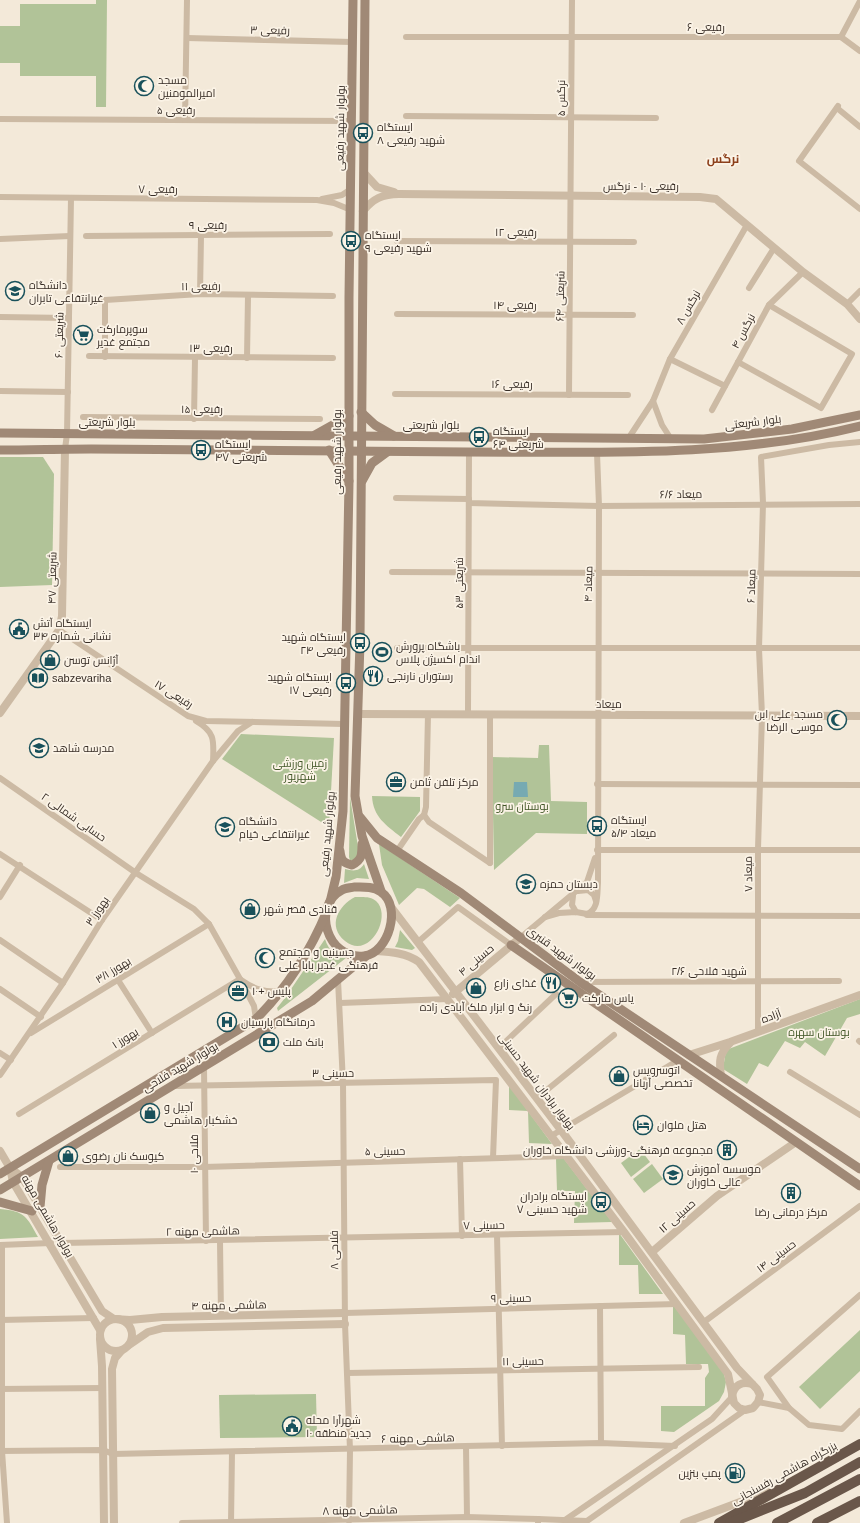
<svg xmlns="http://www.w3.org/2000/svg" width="860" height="1523" viewBox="0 0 860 1523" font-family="Arial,Cairo,sans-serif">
	<rect width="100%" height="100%" fill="#f3e9d9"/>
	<g fill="#b1c398">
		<polygon points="96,0 107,0 106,107 96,107 96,76 20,76 20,63 0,63 0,26 20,26 20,4 96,4"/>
		<polygon points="0,457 43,457 54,474 52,585 0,587"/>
		<polygon points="241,734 334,738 329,827 222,759"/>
		<polygon points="539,745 549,745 551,801 587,802 587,834 536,833 494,870 492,757 538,758"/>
		<path d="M372,796L420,797V811L401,837C386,825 373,817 372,796Z"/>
		<polygon points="350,797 359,853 357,861 350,860 349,857"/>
		<polygon points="379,844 460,898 450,907 424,889 417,888 399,905 382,865"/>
		<path d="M364,864L369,879L357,878L344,883L345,869C353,871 359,872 364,864Z"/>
		<path d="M355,897C362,897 371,896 376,901C393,916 369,961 345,941C327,926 338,906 355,897Z"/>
		<polygon points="400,930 415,948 412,950 395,947 398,941"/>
		<path d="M325,939C329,951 334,955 346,958L278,1011L277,1008L285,998Z"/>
		<polygon points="860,999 860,1014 847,1018 825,1056 805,1042 800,1048 785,1041 768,1067 759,1063 747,1084 723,1069 726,1050"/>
		<polygon points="509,1085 552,1144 529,1143 528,1111 509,1110"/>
		<polygon points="640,1149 650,1162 631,1177 621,1163"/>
		<polygon points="556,1159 564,1159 612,1222 574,1223 575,1191 557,1191"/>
		<polygon points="652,1164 663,1179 644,1193 633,1179"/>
		<path d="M0,1209C25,1211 27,1217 38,1237L0,1239Z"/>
		<polygon points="619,1233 663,1294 639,1294 638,1265 619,1265"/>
		<polygon points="673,1307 675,1307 723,1370 726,1382 724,1392 719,1401 674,1432 661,1431 661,1406 705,1406 705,1378 709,1372 708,1364 686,1364 685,1335 673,1334"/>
		<polygon points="860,1330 860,1371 820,1409 799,1387"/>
		<polygon points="316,1394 317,1437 220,1438 219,1395"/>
	</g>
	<polygon fill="#76aab2" points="514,782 527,782 528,797 513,797"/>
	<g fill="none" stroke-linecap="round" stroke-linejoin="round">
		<g stroke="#ccbaa4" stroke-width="6">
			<polyline points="406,37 841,37"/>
			<polyline points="841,37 860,1"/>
			<polyline points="841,37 860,51"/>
			<polyline points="187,38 352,42"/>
			<polyline points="838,106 799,161 860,209"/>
			<polyline points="837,108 860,127"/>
			<polyline points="406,116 656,118"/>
			<polyline points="0,119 352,121"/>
			<polyline points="185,120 187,0"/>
			<polyline points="0,197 317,200 334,203 351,210"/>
			<polyline points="322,199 342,195 351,189"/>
			<polyline points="86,236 330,234"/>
			<polyline points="0,239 70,236"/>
			<polyline points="397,241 634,242"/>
			<polyline points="749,288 774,248"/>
			<polyline points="200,294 201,236"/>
			<polyline points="70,300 105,300 200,294 333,296"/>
			<polyline points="847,304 860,291"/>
			<polyline points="397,314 633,315"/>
			<polyline points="0,317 69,318"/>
			<polyline points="89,356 333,358"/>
			<polyline points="105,357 105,300"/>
			<polyline points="247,358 248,296"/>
			<polyline points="670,359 725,386"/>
			<polyline points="738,362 821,408 852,354 769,305"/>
			<polyline points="0,391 68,392"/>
			<polyline points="395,394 628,395"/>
			<polyline points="569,395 572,0"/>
			<polyline points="653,401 662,425 671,439"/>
			<polyline points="712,410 769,305 803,272"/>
			<polyline points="83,417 320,419"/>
			<polyline points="194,419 195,358"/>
			<polyline points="628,439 653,401 670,359 747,225"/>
			<polyline points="65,449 67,434 71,198"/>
			<polyline points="396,498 469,499 469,503 599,506 860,504"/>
			<polyline points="392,572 860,574"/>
			<polyline points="59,630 188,716 206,721 344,724"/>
			<polyline points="397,648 860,648"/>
			<polyline points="468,714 469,452"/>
			<path d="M196,721C215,732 214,740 213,761"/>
			<polyline points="0,778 136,873 194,909 209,924 240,979 254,1006 256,1019"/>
			<polyline points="597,784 860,785"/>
			<polyline points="424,815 426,807 428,714"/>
			<polyline points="424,815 429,822 490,863"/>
			<polyline points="597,850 860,850"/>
			<polyline points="397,851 419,819 424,815"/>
			<polyline points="0,854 102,920"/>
			<polyline points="490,863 490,714"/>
			<polyline points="578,891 588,890 594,895 596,901"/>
			<polyline points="573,896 572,905 576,912"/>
			<polyline points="0,897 20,865"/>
			<polyline points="587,915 860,916"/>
			<path d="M545,917L559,913L576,912L587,914C599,909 597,894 598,883L599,506L597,453"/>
			<polyline points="520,938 587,882 595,858"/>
			<polyline points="0,940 63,983"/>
			<polyline points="418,942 458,907 511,945"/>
			<polyline points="118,980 152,1033"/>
			<path d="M241,980C254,989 265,993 281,991"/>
			<polyline points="338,980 343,1083 345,1324 350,1450 349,1521"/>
			<polyline points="580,982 839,981"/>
			<polyline points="0,989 41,1017"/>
			<polyline points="340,1003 448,999"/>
			<polyline points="758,1032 758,849 762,715 759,649 763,503 761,457 829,445 860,442"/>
			<polyline points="31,1033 209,924"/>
			<polyline points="859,1041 860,1042"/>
			<polyline points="499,1048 556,994"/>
			<polyline points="0,1053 11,1060"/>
			<polyline points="204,1067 206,1241"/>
			<polyline points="790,1072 860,1115"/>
			<polyline points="0,1075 63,983 102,920 213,761 238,731 252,722"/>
			<polyline points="174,1086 496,1080 493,1158"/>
			<polyline points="537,1098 614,1035"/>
			<polyline points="19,1114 240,979"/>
			<polyline points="551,1136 677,1061"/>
			<polyline points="460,1159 462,1236"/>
			<polyline points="60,1167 204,1167 566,1156"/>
			<polyline points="497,1235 502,1446"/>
			<polyline points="220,1241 221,1316"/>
			<polyline points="62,1243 624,1232"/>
			<polyline points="0,1245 51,1243"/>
			<polyline points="2,1245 2,1451 7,1523"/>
			<polyline points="600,1306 601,1443"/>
			<polyline points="345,1313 677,1304"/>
			<polyline points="0,1320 94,1318"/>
			<polyline points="704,1322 860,1206"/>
			<polyline points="347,1373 699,1367"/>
			<polyline points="0,1389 102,1388"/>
			<polyline points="758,1402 789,1408 809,1425 842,1429 860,1411"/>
			<polyline points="789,1408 767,1377 860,1295"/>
			<polyline points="466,1447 467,1517"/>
			<polyline points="0,1451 103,1450 113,1454 601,1443 675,1446"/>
			<polyline points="538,1519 587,1521 745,1410"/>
			<polyline points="565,1520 712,1419 732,1397"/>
			<polyline points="182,1523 467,1517 538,1519 538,1523"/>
			<polyline points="231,1523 232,1452"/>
		</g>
		<g stroke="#ccbaa4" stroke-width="8">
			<polyline points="364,173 377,187 394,192"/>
			<path d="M363,211C373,199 382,194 399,194L700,197L716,199L803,272L847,304L860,319"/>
			<polyline points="0,713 59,630 62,616 65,449"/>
			<polyline points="359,714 860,716"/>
			<path d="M376,951C392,952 406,953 419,962L624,1232L728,1374L734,1403L739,1408L745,1410L753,1408L758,1402L760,1395L757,1389L737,1368L561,1130L391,907"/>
			<polyline points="453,994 520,938"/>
			<polyline points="689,1055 730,1042 860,995"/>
			<path d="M721,1076C719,1061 719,1054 730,1043"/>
			<polyline points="0,1151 10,1168 13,1182 100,1330"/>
			<polyline points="10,1168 22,1177 102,1311 114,1319 130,1320 162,1317 345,1313"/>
			<polyline points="652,1252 717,1196 796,1142"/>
			<circle cx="116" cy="1335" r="16"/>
			<polyline points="100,1339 102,1366 104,1523"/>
			<polyline points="129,1345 148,1332 163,1328 345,1324"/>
			<path d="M732,1396C734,1385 742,1381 752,1384"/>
			<polyline points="114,1523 112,1369 115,1358 122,1350"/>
			<polyline points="684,1523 767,1492"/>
		</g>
		<g stroke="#a08976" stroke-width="9">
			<polyline points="365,0 360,643 355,796 362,836 381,891"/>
			<polyline points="361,412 375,425 394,436"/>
			<polyline points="0,433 704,439 792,429 860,415"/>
			<polyline points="315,435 349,416"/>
			<path d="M0,450C30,450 61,449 91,449C217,449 342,452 468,452C599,452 732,458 860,426"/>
			<polyline points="329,450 349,481"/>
			<polyline points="362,481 372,463 387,452"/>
			<polyline points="360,817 377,838 461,893 580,982 860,1169"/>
			<path d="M340,851C341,860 343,863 352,865C362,860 362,855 362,844"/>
			<path d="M354,887C363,887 373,886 381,892C402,906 389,953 364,956C327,960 311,906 342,890C345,888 350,888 354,887Z"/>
			<polyline points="330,902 336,877 343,811 349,482 349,297 353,0"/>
			<polyline points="511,945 860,1186"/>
			<path d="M0,1174L256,1019C287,988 310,952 327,911"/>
			<polyline points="0,1190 312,1001 366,956"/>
			<polyline points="0,1202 32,1211"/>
			<polyline points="40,1207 42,1185 49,1161"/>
		</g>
		<g stroke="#6a574a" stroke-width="10">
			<polyline points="719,1523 860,1444"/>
			<polyline points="730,1523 805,1493 860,1462"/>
			<polyline points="777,1523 860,1479"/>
			<polyline points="817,1523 860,1501"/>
		</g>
	</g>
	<defs>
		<symbol id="mosque-ring" viewBox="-11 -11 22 22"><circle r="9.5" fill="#fbf3e6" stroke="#19515b" stroke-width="1.5"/><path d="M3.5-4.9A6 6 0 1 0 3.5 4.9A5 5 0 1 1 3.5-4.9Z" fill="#19515b"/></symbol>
		<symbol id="bus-ring" viewBox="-11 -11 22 22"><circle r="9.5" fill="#fbf3e6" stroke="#19515b" stroke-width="1.5"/><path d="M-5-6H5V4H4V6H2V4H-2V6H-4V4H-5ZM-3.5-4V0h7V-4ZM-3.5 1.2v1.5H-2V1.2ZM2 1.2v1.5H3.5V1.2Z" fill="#19515b"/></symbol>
		<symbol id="university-ring" viewBox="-11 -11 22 22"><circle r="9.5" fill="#fbf3e6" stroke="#19515b" stroke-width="1.5"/><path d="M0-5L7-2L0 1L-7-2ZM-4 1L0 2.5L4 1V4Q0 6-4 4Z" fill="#19515b"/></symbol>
		<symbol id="supermarket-ring" viewBox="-11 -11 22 22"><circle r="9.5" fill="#fbf3e6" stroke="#19515b" stroke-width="1.5"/><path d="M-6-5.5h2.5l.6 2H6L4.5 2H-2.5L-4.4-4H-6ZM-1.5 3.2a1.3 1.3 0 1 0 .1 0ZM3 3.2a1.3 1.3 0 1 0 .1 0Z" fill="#19515b"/></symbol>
		<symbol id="civic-ring" viewBox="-11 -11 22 22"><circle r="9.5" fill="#fbf3e6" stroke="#19515b" stroke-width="1.5"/><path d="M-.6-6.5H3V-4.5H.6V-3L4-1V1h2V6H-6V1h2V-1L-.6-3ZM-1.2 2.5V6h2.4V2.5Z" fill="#19515b"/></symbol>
		<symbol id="stadium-ring" viewBox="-11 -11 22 22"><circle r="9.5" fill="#fbf3e6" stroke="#19515b" stroke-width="1.5"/><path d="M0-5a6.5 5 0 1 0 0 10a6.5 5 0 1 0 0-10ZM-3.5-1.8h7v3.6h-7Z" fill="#19515b"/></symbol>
		<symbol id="shop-ring" viewBox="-11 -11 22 22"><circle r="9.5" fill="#fbf3e6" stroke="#19515b" stroke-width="1.5"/><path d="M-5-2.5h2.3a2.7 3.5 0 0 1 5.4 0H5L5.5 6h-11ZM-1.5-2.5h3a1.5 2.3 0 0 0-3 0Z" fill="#19515b"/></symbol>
		<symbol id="restaurant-ring" viewBox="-11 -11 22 22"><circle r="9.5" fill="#fbf3e6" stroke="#19515b" stroke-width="1.5"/><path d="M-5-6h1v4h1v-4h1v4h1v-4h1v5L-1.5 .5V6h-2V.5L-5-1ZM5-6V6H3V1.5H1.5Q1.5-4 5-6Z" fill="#19515b"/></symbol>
		<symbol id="library-ring" viewBox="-11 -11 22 22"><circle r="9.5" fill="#fbf3e6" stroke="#19515b" stroke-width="1.5"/><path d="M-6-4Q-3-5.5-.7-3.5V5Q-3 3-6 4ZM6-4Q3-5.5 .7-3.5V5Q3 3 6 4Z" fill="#19515b"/></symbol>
		<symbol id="school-ring" viewBox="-11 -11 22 22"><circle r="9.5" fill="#fbf3e6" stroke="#19515b" stroke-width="1.5"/><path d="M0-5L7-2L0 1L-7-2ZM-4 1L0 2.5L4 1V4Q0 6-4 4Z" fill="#19515b"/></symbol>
		<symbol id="office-ring" viewBox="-11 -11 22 22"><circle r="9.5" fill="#fbf3e6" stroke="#19515b" stroke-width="1.5"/><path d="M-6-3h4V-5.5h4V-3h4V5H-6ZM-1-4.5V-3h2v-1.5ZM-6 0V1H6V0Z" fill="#19515b"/></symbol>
		<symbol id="hospital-ring" viewBox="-11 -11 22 22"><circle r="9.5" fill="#fbf3e6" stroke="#19515b" stroke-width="1.5"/><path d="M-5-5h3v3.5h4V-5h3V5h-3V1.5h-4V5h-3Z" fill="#19515b"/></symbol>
		<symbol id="bank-ring" viewBox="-11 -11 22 22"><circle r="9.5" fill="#fbf3e6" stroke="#19515b" stroke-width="1.5"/><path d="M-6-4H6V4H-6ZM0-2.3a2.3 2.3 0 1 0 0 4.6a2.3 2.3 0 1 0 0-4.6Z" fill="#19515b"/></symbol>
		<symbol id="hotel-ring" viewBox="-11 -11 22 22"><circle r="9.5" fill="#fbf3e6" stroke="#19515b" stroke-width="1.5"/><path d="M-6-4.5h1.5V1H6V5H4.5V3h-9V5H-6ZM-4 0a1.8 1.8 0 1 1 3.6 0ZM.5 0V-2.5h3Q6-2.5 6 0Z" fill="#19515b"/></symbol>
		<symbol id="building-ring" viewBox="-11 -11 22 22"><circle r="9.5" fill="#fbf3e6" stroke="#19515b" stroke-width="1.5"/><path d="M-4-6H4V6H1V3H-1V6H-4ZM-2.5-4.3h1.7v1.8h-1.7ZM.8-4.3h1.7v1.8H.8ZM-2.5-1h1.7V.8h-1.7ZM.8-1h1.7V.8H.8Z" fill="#19515b"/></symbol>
		<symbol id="fuel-ring" viewBox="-11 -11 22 22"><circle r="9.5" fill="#fbf3e6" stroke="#19515b" stroke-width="1.5"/><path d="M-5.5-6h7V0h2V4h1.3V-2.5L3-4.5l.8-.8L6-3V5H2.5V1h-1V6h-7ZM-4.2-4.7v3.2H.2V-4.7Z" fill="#19515b"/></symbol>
	</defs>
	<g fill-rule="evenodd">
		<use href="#mosque-ring" x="133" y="75" width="22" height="22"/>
		<use href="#bus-ring" x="352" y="122" width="22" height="22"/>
		<use href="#bus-ring" x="340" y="230" width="22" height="22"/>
		<use href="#university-ring" x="4" y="280" width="22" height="22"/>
		<use href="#supermarket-ring" x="72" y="324" width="22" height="22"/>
		<use href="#bus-ring" x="468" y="426" width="22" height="22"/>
		<use href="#bus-ring" x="190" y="439" width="22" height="22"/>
		<use href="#civic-ring" x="8" y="618" width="22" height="22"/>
		<use href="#bus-ring" x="349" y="632" width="22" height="22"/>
		<use href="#stadium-ring" x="371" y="641" width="22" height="22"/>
		<use href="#shop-ring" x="39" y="649" width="22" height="22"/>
		<use href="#restaurant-ring" x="362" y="665" width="22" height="22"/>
		<use href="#library-ring" x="27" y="667" width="22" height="22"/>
		<use href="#bus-ring" x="335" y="672" width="22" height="22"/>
		<use href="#mosque-ring" x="826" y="709" width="22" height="22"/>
		<use href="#school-ring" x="28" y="737" width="22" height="22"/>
		<use href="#office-ring" x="385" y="771" width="22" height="22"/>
		<use href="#bus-ring" x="586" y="815" width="22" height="22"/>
		<use href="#university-ring" x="214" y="816" width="22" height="22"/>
		<use href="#school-ring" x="515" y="873" width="22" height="22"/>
		<use href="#shop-ring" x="239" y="898" width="22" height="22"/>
		<use href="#mosque-ring" x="254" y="947" width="22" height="22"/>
		<use href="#restaurant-ring" x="540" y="972" width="22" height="22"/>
		<use href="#shop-ring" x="465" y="977" width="22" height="22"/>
		<use href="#office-ring" x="227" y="980" width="22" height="22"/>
		<use href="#supermarket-ring" x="557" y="987" width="22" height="22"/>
		<use href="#hospital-ring" x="216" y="1011" width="22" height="22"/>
		<use href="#bank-ring" x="258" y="1031" width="22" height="22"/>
		<use href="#shop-ring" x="608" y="1065" width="22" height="22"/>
		<use href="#shop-ring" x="139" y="1102" width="22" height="22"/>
		<use href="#hotel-ring" x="632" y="1114" width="22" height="22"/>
		<use href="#building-ring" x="716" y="1139" width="22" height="22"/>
		<use href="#shop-ring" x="57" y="1145" width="22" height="22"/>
		<use href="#university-ring" x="662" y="1164" width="22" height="22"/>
		<use href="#building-ring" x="780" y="1182" width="22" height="22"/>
		<use href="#bus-ring" x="590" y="1191" width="22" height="22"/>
		<use href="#civic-ring" x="281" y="1415" width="22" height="22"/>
		<use href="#fuel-ring" x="724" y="1462" width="22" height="22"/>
	</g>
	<g text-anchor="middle" stroke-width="3.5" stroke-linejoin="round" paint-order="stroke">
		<g font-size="11" fill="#372d26" stroke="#fbf3e6">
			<text x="706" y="31">رفیعی ۶</text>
			<text transform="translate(270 30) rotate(1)" y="4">رفیعی ۳</text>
			<text transform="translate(561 98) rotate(-90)" y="4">نرگس ۵</text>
			<text x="176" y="114">رفیعی ۵</text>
			<text transform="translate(340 128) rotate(-89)" y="4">بولوار شهید رفیعی</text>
			<text x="641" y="190">رفیعی ۱۰ - نرگس</text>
			<text x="158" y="193">رفیعی ۷</text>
			<text x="208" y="229">رفیعی ۹</text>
			<text x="516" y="236">رفیعی ۱۲</text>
			<text transform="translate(201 286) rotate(-1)" y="4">رفیعی ۱۱</text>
			<text transform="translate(560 296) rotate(-89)" y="4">شریعتی ۶۴</text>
			<text x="515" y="309">رفیعی ۱۴</text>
			<text transform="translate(688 307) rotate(-60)" y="4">نرگس ۸</text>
			<text transform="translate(743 331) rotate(-62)" y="4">نرگس ۴</text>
			<text transform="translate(59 335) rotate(-89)" y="4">شریعتی ۶۰</text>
			<text x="211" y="352">رفیعی ۱۳</text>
			<text x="512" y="388">رفیعی ۱۶</text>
			<text x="202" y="413">رفیعی ۱۵</text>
			<text x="107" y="426">بلوار شریعتی</text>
			<text transform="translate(753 422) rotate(-7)" y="4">بلوار شریعتی</text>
			<text x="431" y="429">بلوار شریعتی</text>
			<text transform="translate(337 452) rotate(-90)" y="4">بولوار شهید رفیعی</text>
			<text transform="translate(681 494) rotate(-1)" y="4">میعاد ۶/۶</text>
			<text transform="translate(52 578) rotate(-89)" y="4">شریعتی ۴۷</text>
			<text transform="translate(459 583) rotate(-90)" y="4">شریعتی ۵۳</text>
			<text transform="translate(588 584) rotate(-89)" y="4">میعاد ۴</text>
			<text transform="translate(751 586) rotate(-88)" y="4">میعاد ۶</text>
			<text transform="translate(174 694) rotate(32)" y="4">رفیعی ۱۷</text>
			<text x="609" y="708">میعاد</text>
			<text transform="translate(74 817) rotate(35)" y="4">حسابی شمالی ۲</text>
			<text transform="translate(327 834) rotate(-85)" y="4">بولوار شهید رفیعی</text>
			<text transform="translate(748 874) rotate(-91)" y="4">میعاد ۷</text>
			<text transform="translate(97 911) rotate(-56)" y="4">بهورز ۳</text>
			<text transform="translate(562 953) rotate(36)" y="4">بولوار شهید قنبری</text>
			<text transform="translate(476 960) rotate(-40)" y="4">حسینی ۴</text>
			<text transform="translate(113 970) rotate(-32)" y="4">بهورز ۳/۱</text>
			<text x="709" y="975">شهید فلاحی ۲/۶</text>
			<text transform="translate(771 1016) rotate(-20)" y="4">آزاده</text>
			<text transform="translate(125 1038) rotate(-32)" y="4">بهورز ۱</text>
			<text transform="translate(180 1067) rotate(-31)" y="4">بولوار شهید فلاحی</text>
			<text x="333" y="1077">حسینی ۳</text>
			<text transform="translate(537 1081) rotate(53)" y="4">بولوار برادران شهید حسینی</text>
			<text transform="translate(385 1151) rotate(-1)" y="4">حسینی ۵</text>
			<text transform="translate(194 1154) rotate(-90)" y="4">فلاحی ۱۰</text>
			<text transform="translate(48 1216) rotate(60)" y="4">بولوار هاشمی مهنه</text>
			<text transform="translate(677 1216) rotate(-41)" y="4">حسینی ۱۲</text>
			<text transform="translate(484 1225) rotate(-1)" y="4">حسینی ۷</text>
			<text transform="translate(203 1231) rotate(-1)" y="4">هاشمی مهنه ۲</text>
			<text transform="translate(334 1250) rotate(-91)" y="4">فلاحی ۸</text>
			<text transform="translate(776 1256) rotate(-37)" y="4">حسینی ۱۴</text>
			<text transform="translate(511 1298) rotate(-1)" y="4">حسینی ۹</text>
			<text transform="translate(229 1305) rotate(-1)" y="4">هاشمی مهنه ۴</text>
			<text transform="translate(523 1361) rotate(-1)" y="4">حسینی ۱۱</text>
			<text transform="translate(418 1438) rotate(-1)" y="4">هاشمی مهنه ۶</text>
			<text transform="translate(784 1473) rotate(-29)" y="4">بزرگراه هاشمی رفسنجانی</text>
			<text transform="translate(360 1510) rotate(-1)" y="4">هاشمی مهنه ۸</text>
		</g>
		<g font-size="11" fill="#372d26" stroke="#fbf3e6" text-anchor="start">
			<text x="158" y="84">مسجد<tspan x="158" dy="13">امیرالمومنین</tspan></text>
			<text x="377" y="131">ایستگاه<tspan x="377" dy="13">شهید رفیعی ۸</tspan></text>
			<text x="365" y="239">ایستگاه<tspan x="365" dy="13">شهید رفیعی ۹</tspan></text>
			<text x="29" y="289">دانشگاه<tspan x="29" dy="13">غیرانتفاعی تابران</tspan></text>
			<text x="97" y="333">سوپرمارکت<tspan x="97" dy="13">مجتمع غدیر</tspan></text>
			<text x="493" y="435">ایستگاه<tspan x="493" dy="13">شریعتی ۶۴</tspan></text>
			<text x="215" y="448">ایستگاه<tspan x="215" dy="13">شریعتی ۴۷</tspan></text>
			<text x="33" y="627">ایستگاه آتش<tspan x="33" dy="13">نشانی شماره ۳۴</tspan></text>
			<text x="346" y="641" text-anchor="end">ایستگاه شهید<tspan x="346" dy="13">رفیعی ۲۴</tspan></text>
			<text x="396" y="650">باشگاه پرورش<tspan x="396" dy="13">اندام اکسیژن پلاس</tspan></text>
			<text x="64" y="664">آژانس توسن</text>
			<text x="387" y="680">رستوران نارنجی</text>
			<text x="332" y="681" text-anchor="end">ایستگاه شهید<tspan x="332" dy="13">رفیعی ۱۷</tspan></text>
			<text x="52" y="682">sabzevariha</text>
			<text x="823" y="718" text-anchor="end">مسجد علی ابن<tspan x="823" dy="13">موسی الرضا</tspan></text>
			<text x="53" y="752">مدرسه شاهد</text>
			<text x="410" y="786">مرکز تلفن ثامن</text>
			<text x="611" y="824">ایستگاه<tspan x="611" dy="13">میعاد ۵/۴</tspan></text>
			<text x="239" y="825">دانشگاه<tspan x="239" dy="13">غیرانتفاعی خیام</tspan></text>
			<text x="540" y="888">دبستان حمزه</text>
			<text x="264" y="913">قنادی قصر شهر</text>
			<text x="279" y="956">جسینیه و مجتمع<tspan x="279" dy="13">فرهنگی غدیر بابا علی</tspan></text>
			<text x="537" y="987" text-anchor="end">غذای زارع</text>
			<text x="252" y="995">پلیس +۱۰</text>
			<text x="582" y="1002">یاس مارکت</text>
			<text x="476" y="1011" text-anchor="middle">رنگ و ابزار ملک آبادی زاده</text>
			<text x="241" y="1026">درمانگاه پارسیان</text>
			<text x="283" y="1046">بانک ملت</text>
			<text x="633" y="1074">اتوسرویس<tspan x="633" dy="13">تخصصی آریانا</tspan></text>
			<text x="164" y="1111">آجیل و<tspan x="164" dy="13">خشکبار هاشمی</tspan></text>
			<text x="657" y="1129">هتل ملوان</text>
			<text x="713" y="1154" text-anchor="end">مجموعه فرهنگی-ورزشی دانشگاه خاوران</text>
			<text x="82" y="1160">کیوسک نان رضوی</text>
			<text x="687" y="1173">موسسه آموزش<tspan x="687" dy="13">عالی خاوران</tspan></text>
			<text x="587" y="1200" text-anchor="end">ایستگاه برادران<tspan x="587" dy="13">شهید حسینی ۷</tspan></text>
			<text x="791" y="1216" text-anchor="middle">مرکز درمانی رضا</text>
			<text x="306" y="1424">شهرآرا محله<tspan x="306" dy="13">جدید منطقه ۱۰</tspan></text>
			<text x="721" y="1477" text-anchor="end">پمپ بنزین</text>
		</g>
		<g font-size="11" fill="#425728" stroke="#fbf3e6">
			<text x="300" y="767">زمین ورزشی<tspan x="300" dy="13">شهریور</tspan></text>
			<text x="522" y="810">بوستان سرو</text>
			<text x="819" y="1036">بوستان سهره</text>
		</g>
		<g font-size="12" font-weight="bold" fill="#8c3f1a" stroke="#fbf3e6">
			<text x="723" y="163">نرگس</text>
		</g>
	</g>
</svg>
